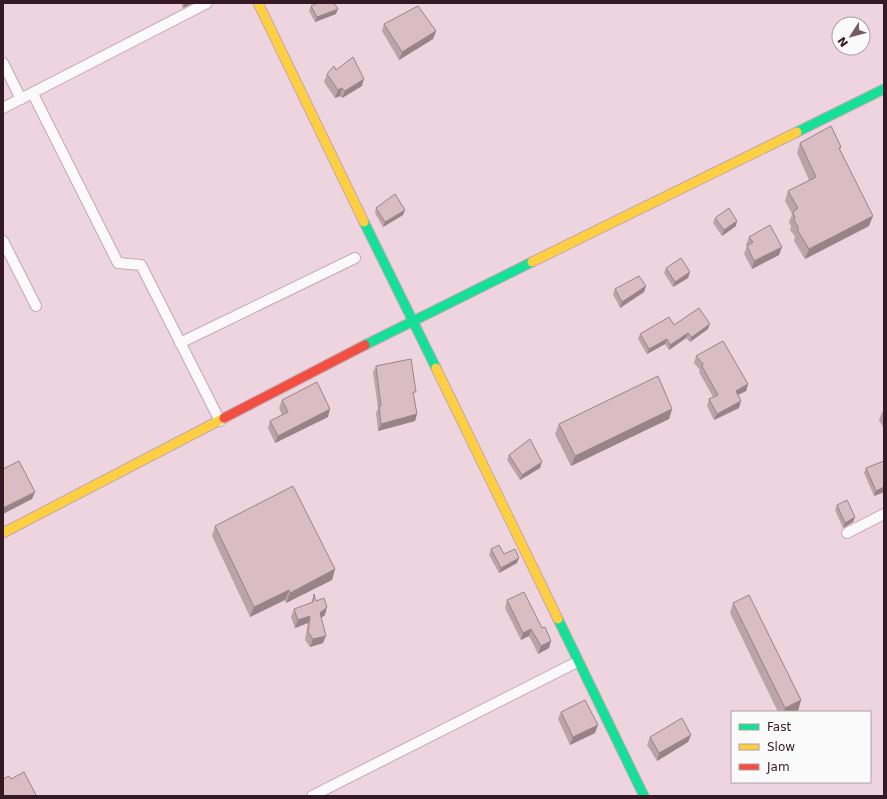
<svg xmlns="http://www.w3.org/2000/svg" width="887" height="799" viewBox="0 0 887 799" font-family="'DejaVu Sans',sans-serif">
	<rect width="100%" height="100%" fill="#eed4de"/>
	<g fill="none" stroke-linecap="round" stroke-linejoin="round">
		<defs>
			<g id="street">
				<polyline points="3,63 21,99"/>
				<polyline points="33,94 118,263 141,265 220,421"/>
				<polyline points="3,108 207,3"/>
				<polyline points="3,241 36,306"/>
				<polyline points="180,343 355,258"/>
				<polyline points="847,533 884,514"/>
				<polyline points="312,796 577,662"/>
			</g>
			<g id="fast">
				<polyline points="797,132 884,89"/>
				<polyline points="364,222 436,368"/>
				<polyline points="365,345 532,262"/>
				<polyline points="558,619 644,796"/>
			</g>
			<g id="slow">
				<polyline points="258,3 364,222"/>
				<polyline points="532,262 797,132"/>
				<polyline points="436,368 558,619"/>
				<polyline points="3,533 224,418"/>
			</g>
			<polyline id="jam" points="224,418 365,345"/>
		</defs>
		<use href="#street" stroke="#c1a8b2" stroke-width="12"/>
		<use href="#fast" stroke="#c1a8b2" stroke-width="11"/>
		<use href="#slow" stroke="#c1a8b2" stroke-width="11"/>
		<use href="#jam" stroke="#c1a8b2" stroke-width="11"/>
		<use href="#street" stroke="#fcf9fa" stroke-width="10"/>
		<use href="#fast" stroke="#16e098" stroke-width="9"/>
		<use href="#slow" stroke="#ffcf43" stroke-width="9"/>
		<use href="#jam" stroke="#f24e42" stroke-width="9"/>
	</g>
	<g fill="#bba3a7">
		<polygon points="181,3 193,3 183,8"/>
		<polygon points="311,6 336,14 315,22 309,11"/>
		<polygon points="384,24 436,31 433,39 399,60 382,31"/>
		<polygon points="336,70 362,86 342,98 340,96 335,98 324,82 327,74"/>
		<polygon points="800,143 841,147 840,149 869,226 805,259 794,241 795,236 790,230 791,226 789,222 792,214 785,201 788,191 809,180 797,153"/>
		<polygon points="376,208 405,210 403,215 383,227 375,213"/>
		<polygon points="715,218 736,226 722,236 713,223"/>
		<polygon points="749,237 779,255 752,269 744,254 747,246 746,245"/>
		<polygon points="666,268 690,272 688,278 673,287 664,273"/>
		<polygon points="646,286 644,292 620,308 613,294 615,289"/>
		<polygon points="674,325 708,329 690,342 686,338 669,350 665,344 647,354 638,339 640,334"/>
		<polygon points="696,356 748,384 746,391 738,395 739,408 714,420 707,406 709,399 713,397 699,372 700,370 694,363"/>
		<polygon points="376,366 417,414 415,421 378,431 376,413 378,408 373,372"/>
		<polygon points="282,400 328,417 275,443 268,428 270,421 282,415 279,408"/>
		<polygon points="672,409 669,419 571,466 555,434 559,424"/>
		<polygon points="884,411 884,429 879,420 882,412"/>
		<polygon points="509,455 540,468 520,480 507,460"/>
		<polygon points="884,461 884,492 874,496 864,473 866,468"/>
		<polygon points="837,505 855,517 853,522 843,528 835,510"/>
		<polygon points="215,526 335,569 332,580 286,603 285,600 250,617 212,536"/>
		<polygon points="491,549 504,554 517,563 499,573 489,555"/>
		<polygon points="314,594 316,601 325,615 321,618 323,643 310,647 305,640 308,623 295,628 291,617 294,609 311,603"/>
		<polygon points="507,600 542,628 551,641 549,648 538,654 529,636 521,640 505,608"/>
		<polygon points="733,603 801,700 798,711 795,712 778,712 730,613"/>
		<polygon points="561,712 595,733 570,745 558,719"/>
		<polygon points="691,735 688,742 657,761 647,745 650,737"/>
	</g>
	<g fill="#988488">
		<polygon points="185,3 193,3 183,8"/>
		<polygon points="338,9 336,14 315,22 317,17"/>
		<polygon points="436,31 433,39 399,60 402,52"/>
		<polygon points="364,79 362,86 342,98 345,91"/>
		<polygon points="342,88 340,96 335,98 338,90"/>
		<polygon points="405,210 403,215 383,227 385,222"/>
		<polygon points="873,216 869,226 805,259 809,249"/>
		<polygon points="737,221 736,226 722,236 724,230"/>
		<polygon points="782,247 779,255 752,269 754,261"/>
		<polygon points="690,272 688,278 673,287 675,282"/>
		<polygon points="646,286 644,292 620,308 622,302"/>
		<polygon points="710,324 708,329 690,342 692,337"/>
		<polygon points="688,333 686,338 669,350 670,345"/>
		<polygon points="667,339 665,344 647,354 649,349"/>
		<polygon points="748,384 746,391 733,397 736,391"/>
		<polygon points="741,401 739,408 714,420 717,414"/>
		<polygon points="330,409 328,417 275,443 278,436"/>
		<polygon points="672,409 669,419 571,466 575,456"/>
		<polygon points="417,414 415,421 378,431 381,424"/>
		<polygon points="542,462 540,468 520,480 522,475"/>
		<polygon points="884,487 884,492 874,496 876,491"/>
		<polygon points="35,492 32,499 3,514 3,508"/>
		<polygon points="855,517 853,522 843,528 845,523"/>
		<polygon points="519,558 517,563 499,573 501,568"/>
		<polygon points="335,569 332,580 286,603 290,593"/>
		<polygon points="289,590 285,600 250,617 254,607"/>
		<polygon points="327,607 325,615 317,621 320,613"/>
		<polygon points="310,616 308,623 295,628 298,620"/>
		<polygon points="531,629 529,636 521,640 523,633"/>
		<polygon points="326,636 323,643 310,647 313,639"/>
		<polygon points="551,641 549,648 538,654 541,646"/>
		<polygon points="801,700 798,711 795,712 784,712 785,708"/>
		<polygon points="598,725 595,733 570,745 573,737"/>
		<polygon points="691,735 688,742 657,761 659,753"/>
	</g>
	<g fill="#d9bdc2" stroke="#988488">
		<polygon points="318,3 334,3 338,9 317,17 311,6"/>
		<polygon points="418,6 436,31 402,52 384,24"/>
		<polygon points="353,57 364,79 345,91 342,88 338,90 327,74 334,66 336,70"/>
		<polygon points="831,126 841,147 839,148 873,216 809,249 798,231 798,227 794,220 795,218 793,212 798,208 788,191 816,177 800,143"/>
		<polygon points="395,194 405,210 385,222 376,208"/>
		<polygon points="729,208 737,221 724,230 715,218"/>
		<polygon points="770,225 782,247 754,261 747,246 753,242 749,237"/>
		<polygon points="681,258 690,272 675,282 666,268"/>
		<polygon points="639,276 646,286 622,302 615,289"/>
		<polygon points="699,308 710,324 692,337 688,333 670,345 667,339 649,349 640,334 669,317 674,325"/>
		<polygon points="723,341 748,384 736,391 741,401 717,414 709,399 718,395 702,366 703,364 696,356"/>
		<polygon points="411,359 416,392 413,392 417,414 381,424 379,406 381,406 376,366"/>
		<polygon points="658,376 672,409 575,456 559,424"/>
		<polygon points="317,382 330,409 278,436 270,421 288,412 282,400"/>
		<polygon points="530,439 542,462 522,475 509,455"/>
		<polygon points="19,461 35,492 3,508 3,469"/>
		<polygon points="884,461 884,487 876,491 866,468"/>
		<polygon points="293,486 335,569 290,593 289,590 254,607 215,526"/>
		<polygon points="847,500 855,517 845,523 837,505"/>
		<polygon points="499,545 504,554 515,549 519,558 501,568 491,549"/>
		<polygon points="524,592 542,628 545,627 551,641 541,646 531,629 523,633 507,600"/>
		<polygon points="314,594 316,601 324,598 327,607 320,613 326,636 313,639 308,632 310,616 298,620 294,609 313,602"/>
		<polygon points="749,595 801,700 785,708 733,603"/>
		<polygon points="585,700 598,725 573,737 561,712"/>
		<polygon points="682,718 691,735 659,753 650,737"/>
		<polygon points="24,772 36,795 34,796 3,796 3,779 9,776 11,779"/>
	</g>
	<rect width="887" height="799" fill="none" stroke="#351924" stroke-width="8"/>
	<rect x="731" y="711" width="140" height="72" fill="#fafafa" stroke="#aba0a4"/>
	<rect x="739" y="724" width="20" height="6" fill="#16e098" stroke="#aba0a4"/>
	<text x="767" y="731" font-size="12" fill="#351924">Fast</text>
	<rect x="739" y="744" width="20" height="6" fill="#ffcf43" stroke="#aba0a4"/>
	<text x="767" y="751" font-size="12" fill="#351924">Slow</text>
	<rect x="739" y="764" width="20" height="6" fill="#f24e42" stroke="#aba0a4"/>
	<text x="767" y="771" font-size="12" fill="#351924">Jam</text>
	<g transform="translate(851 36) rotate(234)"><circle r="19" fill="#fafafa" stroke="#aba0a4"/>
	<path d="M0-3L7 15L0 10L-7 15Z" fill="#765a65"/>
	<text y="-6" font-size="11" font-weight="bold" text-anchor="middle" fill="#351924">N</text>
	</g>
</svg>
